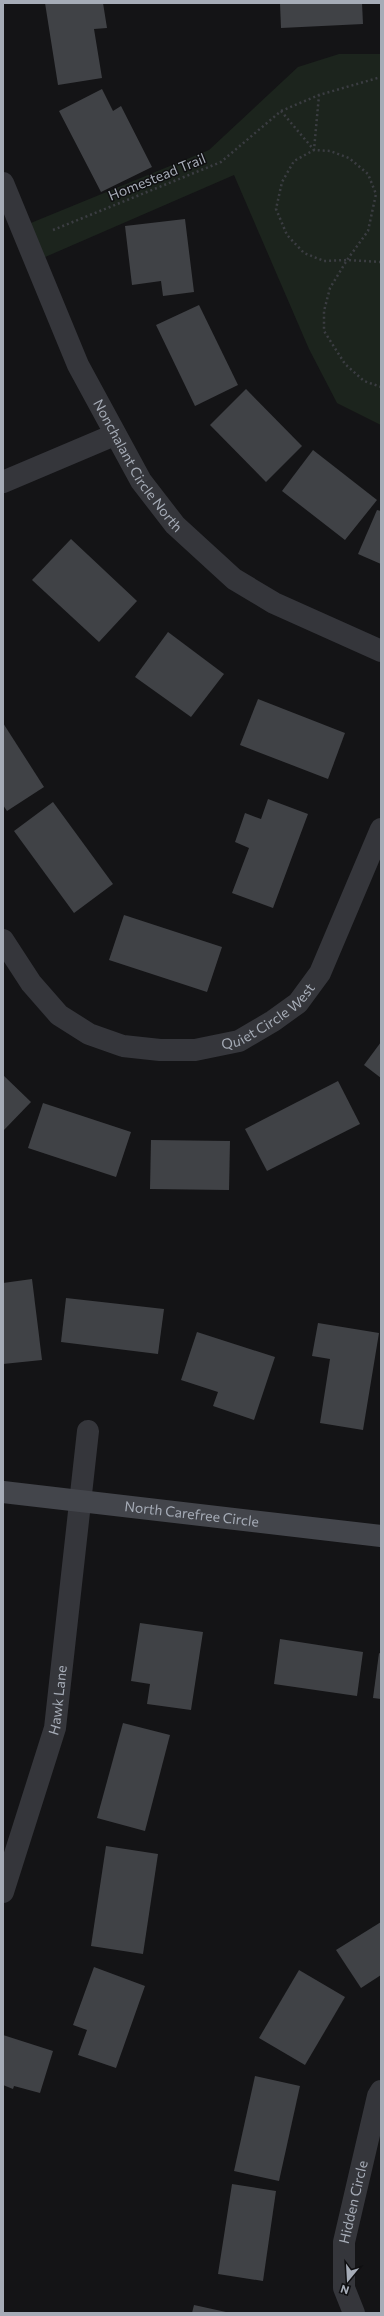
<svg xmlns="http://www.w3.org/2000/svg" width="384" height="2316" viewBox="0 0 384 2316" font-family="Commissioner,sans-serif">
	<rect width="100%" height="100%" fill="#141416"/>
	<polygon fill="#1c241d" points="339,54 381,54 381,425 337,403 309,349 234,175 36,261 21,227 209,150 298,67"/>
	<g fill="#404246">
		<polygon points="45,3 103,3 107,28 94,29 102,78 58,85"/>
		<polygon points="280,3 362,3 363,24 281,28"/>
		<polygon points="102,89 113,111 121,106 152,167 101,192 59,111"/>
		<polygon points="185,219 194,292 163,296 161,281 132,285 125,226"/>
		<polygon points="199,305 238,385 195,406 156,325"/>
		<polygon points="246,389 302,446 266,482 210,425"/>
		<polygon points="313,450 377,500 345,540 282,491"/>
		<polygon points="377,510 381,511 381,564 358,554"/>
		<polygon points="71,539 137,601 99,642 32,580"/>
		<polygon points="168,632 224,674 191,717 135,677"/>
		<polygon points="258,699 345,733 328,779 240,745"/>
		<polygon points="3,723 44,787 7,811 3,805"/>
		<polygon points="268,799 308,814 273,908 232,893 249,848 235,842 245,813 261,819"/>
		<polygon points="53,802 113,884 74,913 14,831"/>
		<polygon points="124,915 222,947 207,992 109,960"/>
		<polygon points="381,1042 381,1078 364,1065"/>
		<polygon points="3,1075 31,1102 3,1131"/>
		<polygon points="338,1081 360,1124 267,1171 245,1129"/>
		<polygon points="43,1103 131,1132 116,1177 28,1148"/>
		<polygon points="151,1140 230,1141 229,1190 150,1189"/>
		<polygon points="32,1279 42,1360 3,1364 3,1283"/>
		<polygon points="66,1298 164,1309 158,1354 61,1342"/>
		<polygon points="318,1323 379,1333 363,1430 320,1423 330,1359 312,1356"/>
		<polygon points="197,1332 275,1357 254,1420 213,1406 218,1392 181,1380"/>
		<polygon points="140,1623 203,1632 191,1710 147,1704 150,1684 131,1681"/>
		<polygon points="280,1639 363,1652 357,1696 274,1684"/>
		<polygon points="379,1653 381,1654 381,1699 373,1698"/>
		<polygon points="123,1723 170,1735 145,1831 97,1818"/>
		<polygon points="106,1846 158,1854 143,1954 91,1946"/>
		<polygon points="381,1922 381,1975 361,1988 336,1950"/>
		<polygon points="94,1967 145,1986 116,2068 78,2055 87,2030 73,2025"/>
		<polygon points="299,1970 345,1997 305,2065 259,2038"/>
		<polygon points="3,2035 53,2051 40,2093 14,2086 13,2089 3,2085"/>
		<polygon points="255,2076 300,2086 279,2181 234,2171"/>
		<polygon points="232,2184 276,2191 263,2281 218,2274"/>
		<polygon points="194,2305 226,2312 226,2313 192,2313"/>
	</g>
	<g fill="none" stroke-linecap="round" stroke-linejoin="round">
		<g stroke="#3b3d42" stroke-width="2.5" stroke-dasharray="2 3" stroke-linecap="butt">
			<polyline points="281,111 314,150 319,95"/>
			<polyline points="53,230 221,162 281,111 319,95 381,77"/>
			<polyline points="381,262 347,260 324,261 304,253 287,235 276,209 282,182 294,161 314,150 330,151 349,158 368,174 376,194 368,231 347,260 330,288 324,311 324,331 345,364 364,381 381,387"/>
		</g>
		<g stroke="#35363b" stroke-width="22">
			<path id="s1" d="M3,183L78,365L141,481L175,525L234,579L274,603L381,651"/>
			<polyline points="3,482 114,435"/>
			<path id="s2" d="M3,940L31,983L59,1015L89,1034L123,1046L160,1050H195L239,1041L273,1021L298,1003L320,973L381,829"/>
			<path id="s3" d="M3,1892L55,1728L88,1431"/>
			<path id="s4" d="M354,2313L344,2288V2242L378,2096L381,2091"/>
		</g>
		<path stroke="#43454b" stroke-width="22" id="s5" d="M3,1492L381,1536"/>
	</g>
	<g text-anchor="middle" stroke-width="3" stroke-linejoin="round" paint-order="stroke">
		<g font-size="14" fill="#a6acb7" stroke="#0f0f11">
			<text transform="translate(157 177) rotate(-22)" y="5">Homestead Trail</text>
			<text dy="5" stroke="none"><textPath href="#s1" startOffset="314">Nonchalant Circle North</textPath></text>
			<text dy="5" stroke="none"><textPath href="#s2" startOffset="320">Quiet Circle West</textPath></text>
			<text dy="5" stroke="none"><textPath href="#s5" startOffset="190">North Carefree Circle</textPath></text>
			<text dy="5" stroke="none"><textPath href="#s3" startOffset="200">Hawk Lane</textPath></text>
			<text dy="5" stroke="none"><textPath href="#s4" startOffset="114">Hidden Circle</textPath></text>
		</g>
	</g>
	<rect width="384" height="2316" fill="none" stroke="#a6acb7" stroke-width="8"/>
	<g transform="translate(348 2280) rotate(198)" stroke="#0f0f11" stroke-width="3" paint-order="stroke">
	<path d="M0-3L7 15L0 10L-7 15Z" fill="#a6acb7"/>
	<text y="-6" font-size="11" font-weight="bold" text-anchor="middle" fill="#a6acb7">N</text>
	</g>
</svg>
